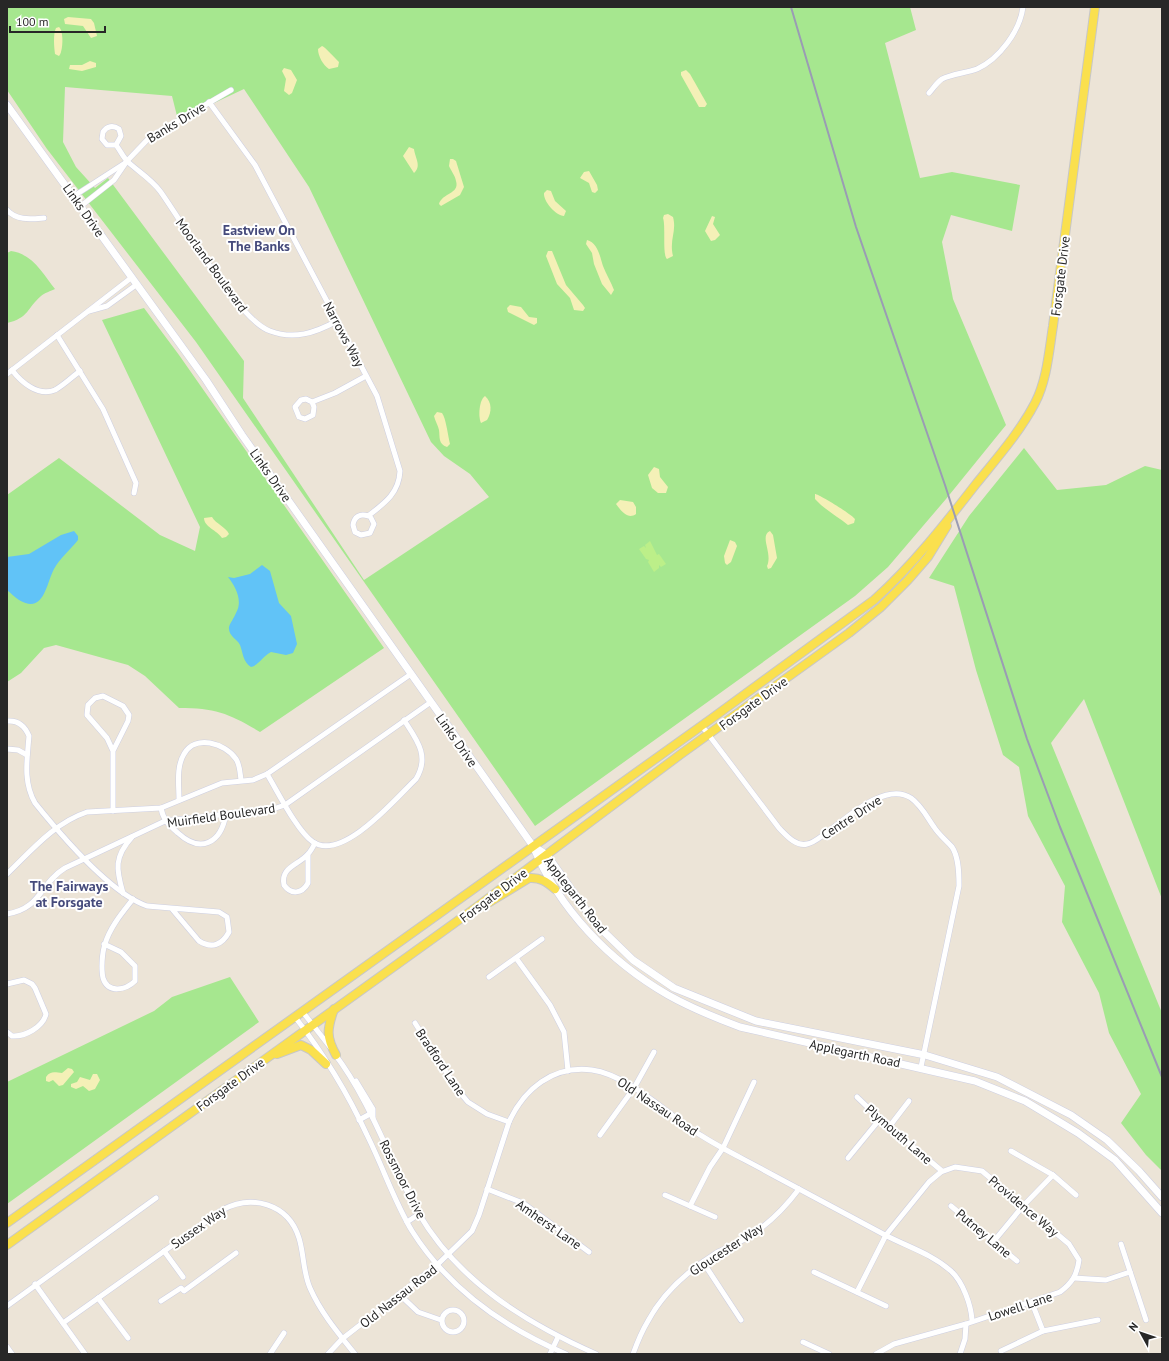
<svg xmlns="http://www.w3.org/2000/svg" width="1169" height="1361" viewBox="0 0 1169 1361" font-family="'PT Sans',sans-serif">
	<rect width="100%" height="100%" fill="#ece4d7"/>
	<g fill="#a6e78f" fill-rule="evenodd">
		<path d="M7,7H910L916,30L885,43L920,178L952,172L1020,185L1012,231L951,215L942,242L953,299L1006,425L946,499L888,567L855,596L535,826L196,342L47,149L7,90ZM65,87L172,96L178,120L244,89L309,187L431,442L444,456L470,474L489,497L364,580L243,398L244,361L108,178L95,188L76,167L63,142Z"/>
		<path d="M11,251C33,254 43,274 55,289C51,291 44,293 41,296C27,308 29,318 7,323V253Z"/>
		<path d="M144,308L179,355L384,648L260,732C230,714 216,708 179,708L145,676L128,665L56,645L44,648L21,673L7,682V495L59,458L160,535L195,551L200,527L102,320Z"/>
		<polygon points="1024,448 1057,490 1106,485 1145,466 1162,470 1162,899 1084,699 1051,743 1162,1013 1162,1171 1146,1155 1121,1123 1141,1094 1109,1033 1099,993 1062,922 1065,886 1028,816 1019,767 1003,755 976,670 954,586 929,578 969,516"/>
		<polygon points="230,977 259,1022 7,1204 7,1082 154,1011 172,997"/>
	</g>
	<g fill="#f4f0b7">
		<polygon points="68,17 91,19 94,23 97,36 91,38 83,26 65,24 64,19"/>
		<path d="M59,27C64,31 63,52 59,56L55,54C54,47 53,34 56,28Z"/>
		<path d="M322,46C325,47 335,58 339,62L338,67L329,69C323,65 318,56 318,49Z"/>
		<polygon points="90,61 96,63 96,67 82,71 69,69 70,65 82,65"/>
		<polygon points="284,68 291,70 297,80 292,93 289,95 284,91 286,79 282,71"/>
		<polygon points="686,70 690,74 707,104 705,107 699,107 681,75 681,72"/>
		<path d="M409,147L414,149C415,158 422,166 414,173L403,156Z"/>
		<path d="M450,159H453L456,161L464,187L460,195L441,206L439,204C442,193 460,194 456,181C455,175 451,171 449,166Z"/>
		<polygon points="589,171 597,185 598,190 595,193 592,192 589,183 580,178 584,172"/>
		<path d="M547,190L551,191L555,201L566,211L564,216C556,216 543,201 544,193Z"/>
		<path d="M668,214L673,217C677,232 669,239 673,256L667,259C662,255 666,226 663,218L664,215Z"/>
		<polygon points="712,216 715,217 713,224 720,235 715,240 711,241 705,231"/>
		<path d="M587,240C598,243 600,257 603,266C606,274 611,282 614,290L611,295L602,284L594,264L592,253L586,244Z"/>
		<polygon points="548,251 552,251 566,285 583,305 585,308 583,311 574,310 570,298 557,284 546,256"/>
		<polygon points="510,305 521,307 529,317 537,318 537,323 534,325 508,312 507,308"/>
		<path d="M485,396C492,402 492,412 487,420L481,423C478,417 479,400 485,396Z"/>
		<path d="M437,412L442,413C446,418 448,436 450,444L447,447C438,444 440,437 439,430C438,425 435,421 434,416Z"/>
		<polygon points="654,467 659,469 660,477 668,487 666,493 658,493 652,488 648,475"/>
		<path d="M815,494C819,494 851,514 855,519L854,523L848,525C837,516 825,510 815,499Z"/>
		<path d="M620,500L633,502L636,507V514C628,520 621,511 616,504Z"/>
		<path d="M212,517C216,524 226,527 229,534L226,537L222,538C217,530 204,527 204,518Z"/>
		<path d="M770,531L773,535L777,558L771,568L768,569L767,566C773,553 759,536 770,531Z"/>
		<polygon points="730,540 735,542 737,546 731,562 727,565 725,563 724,556"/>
		<path d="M68,1068L72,1069L74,1072L63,1085L59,1086L53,1080L49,1082L46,1081V1077C51,1070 56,1073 62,1073Z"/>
		<polygon points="93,1074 97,1074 100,1080 95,1089 89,1091 83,1086 76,1089 71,1087 71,1084 77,1082 80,1077 90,1080"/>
	</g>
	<polygon fill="#bcef89" points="650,541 657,555 659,554 666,564 661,567 659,565 659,568 654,572 648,562 649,560 646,559 639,549 644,546 646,548 645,545"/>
	<g fill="#61c3f7">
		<path d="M74,531L78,536V540C70,550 60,558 54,569C46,584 44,615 19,600C14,597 11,593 7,590V557L29,554L61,535Z"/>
		<path d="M262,565L270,571L279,603L291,616L297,644L293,653L286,655L271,652C263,656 259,665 251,667C243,662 243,653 240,645C237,639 228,636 229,627C230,623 234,618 236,613C243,601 236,587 228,577L234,578L250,574Z"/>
	</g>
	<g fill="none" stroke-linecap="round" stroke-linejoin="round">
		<defs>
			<g id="street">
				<path d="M929,93C933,89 937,82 942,79C952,74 966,73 977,69C999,59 1020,31 1023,7"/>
				<path d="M209,102L255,165L377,396L400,471C399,493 385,503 368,516C360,513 354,517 353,525L355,532L361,535L370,533L374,524L371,518"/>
				<path d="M116,145H107L102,139L103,132C107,126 113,125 119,129L121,136L116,145C120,150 123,157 128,162C139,172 151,179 160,191C182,221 238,320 270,331C294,340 315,333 337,321"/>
				<polyline points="74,196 125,163"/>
				<polyline points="81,206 114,180 127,161 150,137 231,90"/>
				<path d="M7,210C17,221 31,219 44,218"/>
				<polyline points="89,311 107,306 136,285"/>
				<polyline points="57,335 103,409 136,483 134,493"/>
				<path d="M12,370C21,382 38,397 55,390C64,385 72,377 80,371"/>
				<polyline points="7,374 131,278"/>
				<polyline points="312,402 314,407 313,415 305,419 299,417 295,407 301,400 306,399 312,402 335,393 366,376"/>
				<path d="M7,721C18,720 25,726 29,736C27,760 23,782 35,803C60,834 110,893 147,906L219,912L227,917L229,932C222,945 212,949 199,941L172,909"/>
				<path d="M702,726L779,828C786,835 796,847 807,844C814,843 820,837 826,833C846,819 885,781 911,798C921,805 927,817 934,827C939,835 946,840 952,847C959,857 959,875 959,886L921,1067"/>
				<polyline points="7,749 18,750 27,755"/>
				<polyline points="113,751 107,738 87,715 88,705 95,698 103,696 123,706 129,715 128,721 113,751 113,811"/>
				<path d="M267,774C278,792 297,831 313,842C343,862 397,797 416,779C430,756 417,740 404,720"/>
				<path d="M179,800C179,785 176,767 184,754C195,734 225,743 236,759C240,765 240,773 241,780"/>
				<path d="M161,808C163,820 169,825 178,833C201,854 221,843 226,814"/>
				<path d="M308,855V883C302,894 291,895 284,885C280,867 299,865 308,854C311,851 313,847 315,843"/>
				<path d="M7,874C31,851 54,823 87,812L161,808L222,783L253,780L267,774L411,674"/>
				<path d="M123,893C116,869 114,857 132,837"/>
				<path d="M7,914C42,908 39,884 65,868L165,821L273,809L285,805L431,702"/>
				<path d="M104,944L121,952L135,966V981C126,990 108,994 103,978C101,969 102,953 105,944C110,927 122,913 133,899"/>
				<polyline points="516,958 550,1005 564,1032 568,1071"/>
				<polyline points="489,977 542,939"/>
				<path d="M7,984L24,980L32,984L35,988L46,1014C43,1027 25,1037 12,1036L7,1032"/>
				<polyline points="302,1011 330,1047"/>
				<path d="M295,1017C323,1053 348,1094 367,1135C383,1167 394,1201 412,1231C448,1288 505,1328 566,1354"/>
				<polyline points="415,1023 457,1089 468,1102 487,1114 509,1122"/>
				<path d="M334,1053C363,1091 381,1136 401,1179C407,1190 412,1203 419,1214C459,1282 526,1323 596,1354"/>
				<polyline points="356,1081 373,1109 373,1118"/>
				<polyline points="857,1097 880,1119 942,1171"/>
				<polyline points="359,1120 370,1114"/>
				<polyline points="889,1127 909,1101"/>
				<polyline points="600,1135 634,1088 654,1052"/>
				<polyline points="1011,1151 1053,1175 1076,1195"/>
				<polyline points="848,1158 880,1119"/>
				<polyline points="487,1189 523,1203 589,1252"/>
				<polyline points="665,1195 715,1217"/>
				<polyline points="690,1206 710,1167 723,1148 754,1082"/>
				<polyline points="951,1206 1017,1261"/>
				<polyline points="407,1222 419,1214"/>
				<polyline points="994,1241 1023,1206 1053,1175"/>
				<polyline points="1121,1244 1146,1320"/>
				<polyline points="164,1251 183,1277"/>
				<polyline points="703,1262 741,1320"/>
				<polyline points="814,1272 886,1306"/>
				<polyline points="1074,1278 1106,1280 1130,1272"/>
				<polyline points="35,1284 85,1354"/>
				<path d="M857,1292L886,1235L929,1182L941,1172L955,1167L982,1171L1069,1244L1079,1260C1077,1275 1072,1283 1060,1292L966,1324L894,1344L876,1354"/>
				<polyline points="399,1294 418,1312 441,1320"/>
				<polyline points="98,1298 128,1338"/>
				<polyline points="161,1301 181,1288 184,1291 236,1253"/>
				<polyline points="1032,1303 1043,1331"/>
				<polyline points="7,1306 156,1198"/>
				<circle cx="453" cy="1321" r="11"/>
				<path d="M63,1323L222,1210C251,1194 288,1203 299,1238C304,1254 303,1272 310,1288C321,1313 338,1333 355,1354"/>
				<polyline points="803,1342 829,1354"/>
				<polyline points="7,1347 12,1354"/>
				<polyline points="1001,1351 1043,1331 1098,1320"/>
				<polyline points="270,1354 284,1333"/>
				<path d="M328,1354L342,1339L437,1265L472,1231L479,1215L509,1122C524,1089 553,1065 592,1070C629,1075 669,1116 702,1136C724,1150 748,1161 771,1174C809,1194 847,1215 885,1235C908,1247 932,1254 951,1271C963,1282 971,1305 972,1320"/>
				<polyline points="550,1354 558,1337"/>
				<path d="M633,1354C637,1343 642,1331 648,1321C663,1293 689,1270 716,1253C725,1248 735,1245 743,1240C766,1227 784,1209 799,1189"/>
				<polyline points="960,1354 965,1339 966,1324"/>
			</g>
			<g id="secondary">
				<path d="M7,105L206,380L242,435L533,846C559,909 609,961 668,995C691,1008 716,1018 740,1027L975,1081L1025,1101L1078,1133L1115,1160L1162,1213"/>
				<polyline points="533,846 547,855 596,924 633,960 674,988 756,1021 925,1055 997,1077 1071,1115 1107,1140 1139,1171 1162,1197"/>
			</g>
			<g id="primary">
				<path d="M488,903L529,878C540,877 547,882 555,889"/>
				<path d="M334,1009C327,1029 326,1037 336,1055"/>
				<polyline points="277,1054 301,1045 311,1050 326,1064"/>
				<path d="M7,1223L711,719L874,600C912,566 945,524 976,484C997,458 1020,432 1035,403C1047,380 1049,351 1053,326L1095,7"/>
				<polyline points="7,1245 474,909 681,754 849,633 881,607 908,580 928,557 947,526"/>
			</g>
		</defs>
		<use href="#street" stroke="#cdcfe2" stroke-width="6"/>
		<use href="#secondary" stroke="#cdcfe2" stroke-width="8"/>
		<use href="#primary" stroke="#c7c7c7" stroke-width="10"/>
		<use href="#street" stroke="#fff" stroke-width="5"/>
		<use href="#secondary" stroke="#fff" stroke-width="7"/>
		<use href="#primary" stroke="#fae04e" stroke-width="8"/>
		<polyline stroke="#9a9cb4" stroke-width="2" points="791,7 856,227 945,485 1027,739 1060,827 1162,1077"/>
	</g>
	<g text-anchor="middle" stroke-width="4" stroke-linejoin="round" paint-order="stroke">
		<g font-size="13" fill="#272727" stroke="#fff">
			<text transform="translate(176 122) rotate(-31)" y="5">Banks Drive</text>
			<text transform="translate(84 210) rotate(55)" y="5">Links Drive</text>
			<text transform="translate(212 265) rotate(54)" y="5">Moorland Boulevard</text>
			<text transform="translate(1060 276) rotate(-83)" y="5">Forsgate Drive</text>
			<text transform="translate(344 334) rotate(62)" y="5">Narrows Way</text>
			<text transform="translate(271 475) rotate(55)" y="5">Links Drive</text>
			<text transform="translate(753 703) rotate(-36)" y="5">Forsgate Drive</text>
			<text transform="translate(457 740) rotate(55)" y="5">Links Drive</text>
			<text transform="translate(221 815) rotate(-8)" y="5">Muirfield Boulevard</text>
			<text transform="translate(851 817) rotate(-33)" y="5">Centre Drive</text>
			<text transform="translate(493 895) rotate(-37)" y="5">Forsgate Drive</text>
			<text transform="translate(576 895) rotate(52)" y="5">Applegarth Road</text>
			<text transform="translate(855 1053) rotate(12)" y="5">Applegarth Road</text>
			<text transform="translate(441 1062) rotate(56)" y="5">Bradford Lane</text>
			<text transform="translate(230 1084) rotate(-36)" y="5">Forsgate Drive</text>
			<text transform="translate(658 1106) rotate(34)" y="5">Old Nassau Road</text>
			<text transform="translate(899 1134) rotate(41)" y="5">Plymouth Lane</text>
			<text transform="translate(403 1179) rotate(63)" y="5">Rossmoor Drive</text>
			<text transform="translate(1024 1206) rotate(40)" y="5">Providence Way</text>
			<text transform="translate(549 1224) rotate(35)" y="5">Amherst Lane</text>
			<text transform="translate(198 1227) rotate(-35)" y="5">Sussex Way</text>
			<text transform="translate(984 1233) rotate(40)" y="5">Putney Lane</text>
			<text transform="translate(726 1249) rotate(-33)" y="5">Gloucester Way</text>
			<text transform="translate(398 1296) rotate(-38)" y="5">Old Nassau Road</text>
			<text transform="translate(1020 1306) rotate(-18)" y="5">Lowell Lane</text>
		</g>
		<g font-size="14" font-weight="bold" fill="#454a7b" stroke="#fff">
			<text x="259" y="235">Eastview On<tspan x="259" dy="16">The Banks</tspan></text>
			<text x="69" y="891">The Fairways<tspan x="69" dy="16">at Forsgate</tspan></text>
		</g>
	</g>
	<rect width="1169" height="1361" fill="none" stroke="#272727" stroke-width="16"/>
	<g transform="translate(1141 1333) rotate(310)" stroke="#ffffff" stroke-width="3" paint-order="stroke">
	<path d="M0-3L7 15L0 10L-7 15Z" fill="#272727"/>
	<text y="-6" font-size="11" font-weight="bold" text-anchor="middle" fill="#272727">N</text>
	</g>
	<path d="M10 26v6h95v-6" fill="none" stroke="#272727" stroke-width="2"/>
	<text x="16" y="26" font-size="12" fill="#272727" stroke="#ffffff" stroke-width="3" paint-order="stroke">100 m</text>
</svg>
